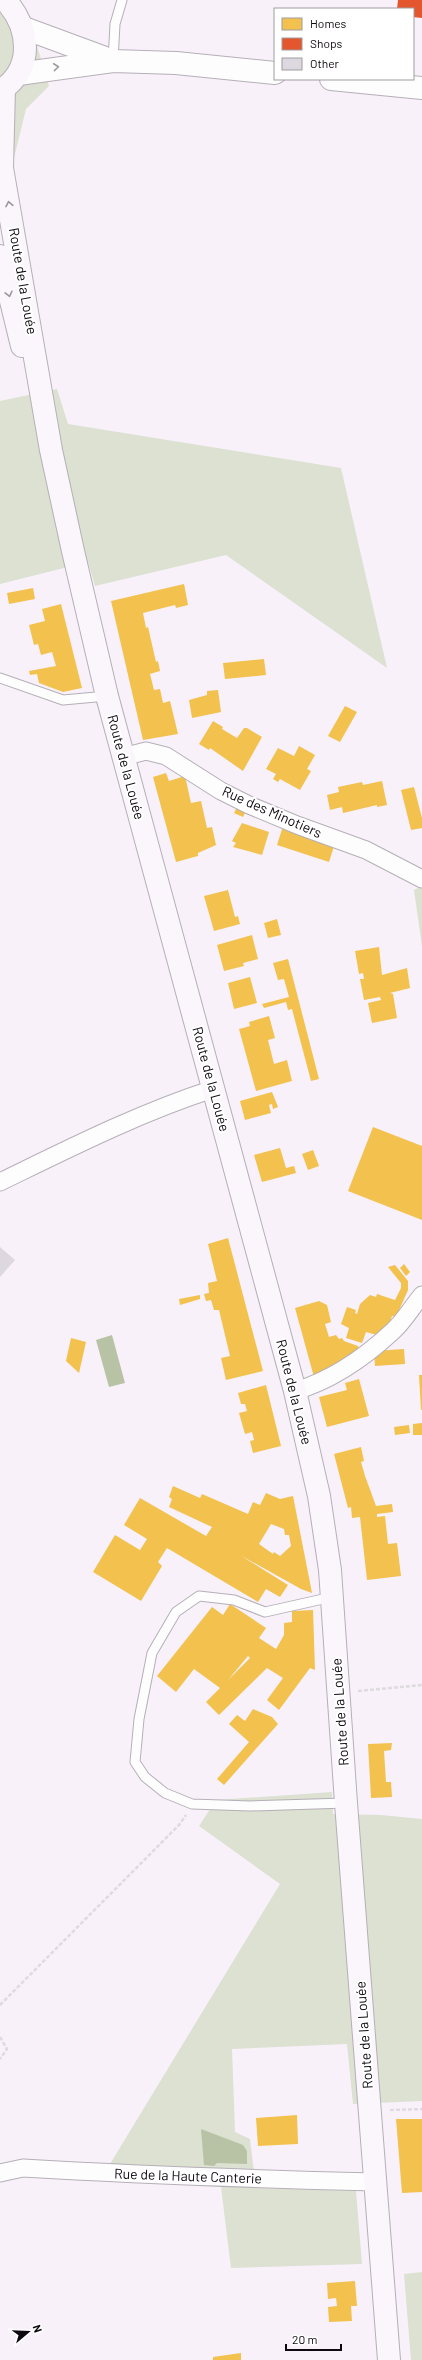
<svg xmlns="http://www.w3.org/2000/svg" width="422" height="2360" viewBox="0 0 422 2360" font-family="Barlow,sans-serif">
	<rect width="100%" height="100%" fill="#f8f1fa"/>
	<g fill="#dce1d1">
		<polygon points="0,0 16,0 26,9 49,86 26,109 11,170 0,165"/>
		<polygon points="57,389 68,424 341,468 387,668 226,555 95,586 88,562 0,584 0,401"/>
		<polygon points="422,886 422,946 414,890"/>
		<polygon points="332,1792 333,1814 381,1815 422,1819 422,2101 353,2104 347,2044 232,2049 235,2132 250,2139 256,2188 356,2191 362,2264 231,2268 219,2171 110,2164 280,1884 199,1826 216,1800"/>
		<polygon points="422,2272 422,2360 411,2360 404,2274"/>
	</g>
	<g fill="#b8c2a5">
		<polygon points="112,1335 125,1383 109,1387 96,1340"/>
		<polygon points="201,2129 243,2145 247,2151 247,2164 217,2163 214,2166 204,2165"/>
	</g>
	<g fill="#f2c14e" fill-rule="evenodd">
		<polygon points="184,584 188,605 176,608 175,605 143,613 146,628 148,627 156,662 158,661 160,671 150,674 154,690 160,689 163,703 170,701 178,734 143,740 111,601"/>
		<polygon points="33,588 35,599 9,604 7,593"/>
		<polygon points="61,604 82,688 63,692 39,683 37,674 30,675 29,671 56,666 52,652 41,655 38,644 34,645 29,625 45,621 42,609"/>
		<polygon points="264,659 266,675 225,679 223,663"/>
		<polygon points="218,690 221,712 192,718 189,700 207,695 207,691"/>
		<polygon points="345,706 357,712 340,742 328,736"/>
		<polygon points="213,721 223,727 222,729 237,738 244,728 247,728 262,737 243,771 210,748 209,750 199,744"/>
		<polygon points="299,746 315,755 307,769 311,771 300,790 280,779 278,782 273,779 276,774 266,769 278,748 294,756"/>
		<polygon points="166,773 169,781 185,776 191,803 201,801 207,828 212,827 216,845 198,853 198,856 176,862 153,777"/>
		<polygon points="382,781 387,805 377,807 377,805 343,813 342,807 330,810 327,795 339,792 338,787 362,782 363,785"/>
		<polygon points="414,787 422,818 422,828 411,830 401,790"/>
		<polygon points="238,805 247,809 243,817 234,813"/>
		<polygon points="242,823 269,832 262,855 233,847 236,843 232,841"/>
		<polygon points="283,826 335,843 329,862 277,845"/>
		<polygon points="228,890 235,917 238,916 240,924 214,931 204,896"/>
		<polygon points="277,919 281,935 268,938 264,923"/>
		<polygon points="252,935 258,959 243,963 244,966 224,971 217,945"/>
		<polygon points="379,947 382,975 407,968 410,988 390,993 393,994 397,1018 372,1023 368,1003 381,1000 380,997 364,1000 360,979 364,979 363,973 359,974 355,951"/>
		<polygon points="288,959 319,1079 311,1081 292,1009 288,1010 286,1002 264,1008 262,1004 289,997 284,979 278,980 273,963"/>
		<polygon points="250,977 257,1003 234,1009 228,983"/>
		<polygon points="269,1016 275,1038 268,1040 274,1064 287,1060 292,1081 256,1091 239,1029 250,1026 249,1022"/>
		<polygon points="272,1092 278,1107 273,1109 272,1104 269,1105 271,1113 245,1120 240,1101"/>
		<polygon points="373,1127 422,1146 422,1220 348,1191"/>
		<polygon points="280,1148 286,1168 294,1166 296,1173 262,1182 254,1155"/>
		<polygon points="313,1150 319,1166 308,1170 302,1154"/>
		<polygon points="228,1238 263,1371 226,1380 221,1358 230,1356 219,1310 214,1310 211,1300 206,1301 204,1294 209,1293 208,1283 217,1281 208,1244"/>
		<polygon points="404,1264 410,1272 406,1276 400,1268"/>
		<polygon points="395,1265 408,1281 408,1290 396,1317 392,1316 389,1325 377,1335 366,1332 362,1343 346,1338 349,1328 341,1324 347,1307 356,1310 355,1313 357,1314 360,1304 370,1295 376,1297 377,1294 395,1300 401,1288 401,1283 388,1267"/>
		<polygon points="200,1295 200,1299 180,1305 179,1299"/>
		<polygon points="319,1301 327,1305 331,1322 325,1324 329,1337 336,1335 339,1339 342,1338 344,1341 358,1346 359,1349 314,1377 295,1308"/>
		<polygon points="71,1338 86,1342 79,1373 66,1361"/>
		<polygon points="404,1349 405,1364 375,1366 374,1351"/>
		<polygon points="419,1375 422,1375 422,1410 421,1410"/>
		<polygon points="359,1379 369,1416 327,1427 319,1397 347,1390 345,1383"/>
		<polygon points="266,1385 281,1446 253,1453 250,1441 254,1440 252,1432 245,1434 239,1413 247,1411 245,1404 241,1404 238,1393"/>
		<polygon points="422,1423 422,1435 413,1435 413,1424"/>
		<polygon points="409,1425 410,1433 395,1435 394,1427"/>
		<polygon points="361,1447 364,1461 361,1462 365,1476 376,1506 392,1504 393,1512 377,1514 377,1517 385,1516 388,1544 397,1543 401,1576 367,1580 360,1517 352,1518 351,1507 348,1508 334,1454"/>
		<path d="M173,1486L200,1498L202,1494L248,1514L253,1502L260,1505L266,1493L280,1499L293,1496L312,1593L301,1589L240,1555L288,1585L280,1597L266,1589L258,1602L167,1548L158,1562L162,1566L141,1601L93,1572L115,1535L140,1550L147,1539L124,1525L140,1498L206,1536L212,1527L169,1507L172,1499L169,1497ZM271,1524L284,1529L285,1535H289L291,1546L280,1556L274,1552L273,1554L259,1544Z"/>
		<path d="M230,1604L266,1628L259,1638L276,1649L284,1635V1623L292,1622V1611L313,1610L315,1670L310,1668L279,1710L267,1700L283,1678L267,1668L219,1715L206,1702L220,1688L194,1669L176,1692L157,1676L212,1607L223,1615ZM248,1656L250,1658L228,1680Z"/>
		<polygon points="253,1709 272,1717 278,1724 224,1785 217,1779 249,1742 229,1724 237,1715 245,1721"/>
		<polygon points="392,1743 391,1750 384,1751 386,1782 391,1782 392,1797 371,1798 368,1744"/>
		<polygon points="297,2115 298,2144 258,2146 256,2118"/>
		<polygon points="396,2119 422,2119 422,2192 402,2193"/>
		<polygon points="355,2281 357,2306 351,2306 352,2321 329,2322 328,2307 337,2306 336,2298 328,2299 327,2283"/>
		<polygon points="241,2353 241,2360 213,2360 213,2357"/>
	</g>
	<polygon fill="#e4572e" points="398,0 422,0 422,18 413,17 413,9 397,9"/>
	<polygon fill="#ddd7df" points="0,1247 15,1260 0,1277"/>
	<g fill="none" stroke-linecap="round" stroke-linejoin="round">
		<defs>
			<g id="service">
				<polyline points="113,61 115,24 122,0"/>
				<polyline points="0,678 63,700 107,696"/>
				<polyline points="332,1597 265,1612 234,1600 199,1596 176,1612 152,1653 139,1719 135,1762 145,1777 165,1793 192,1804 250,1806 346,1803"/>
			</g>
			<g id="minor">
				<polyline points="123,757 146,751 166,756 221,791 249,805 297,825 366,850 422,879"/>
				<path d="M0,1182C70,1148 139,1113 213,1089"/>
				<path d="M295,1391C333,1380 364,1358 393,1331C404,1321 412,1307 422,1295"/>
				<path d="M0,2173L23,2168C141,2175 258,2179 376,2182"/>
			</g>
			<g id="tertiary">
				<polyline points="24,28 108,59"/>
				<polyline points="18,74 113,61 176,63 275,73"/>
				<polyline points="331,79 422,88"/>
			</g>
			<g id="secondary">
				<polyline points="4,88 2,168 51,450 73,551 107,696 295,1391 319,1496 330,1570 346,1803 389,2360"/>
				<path d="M0,91C35,69 30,27 5,0"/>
				<polyline points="0,256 22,346"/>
			</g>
		</defs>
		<use href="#service" stroke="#b5afb7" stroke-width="11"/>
		<use href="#minor" stroke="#b5afb7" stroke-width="19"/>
		<use href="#tertiary" stroke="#b5afb7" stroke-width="24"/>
		<use href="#secondary" stroke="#b5afb7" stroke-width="24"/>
		<g stroke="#dddbdd" stroke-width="2.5" stroke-dasharray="4 2" stroke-linecap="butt">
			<polyline points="358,1691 422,1685"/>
			<polyline points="0,2005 179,1825 186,1815"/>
			<polyline points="0,2037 7,2049 0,2059"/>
			<polyline points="390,2110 422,2109"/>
		</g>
		<use href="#service" stroke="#fefdfe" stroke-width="9"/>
		<use href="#minor" stroke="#fefdfe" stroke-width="17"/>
		<use href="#tertiary" stroke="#fefdfe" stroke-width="22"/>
		<use href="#secondary" stroke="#faf6fb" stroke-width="22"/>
	</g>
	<defs><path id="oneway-chevron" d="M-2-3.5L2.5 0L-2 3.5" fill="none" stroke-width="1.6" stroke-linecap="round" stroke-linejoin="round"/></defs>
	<use stroke="#9e9b9f" href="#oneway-chevron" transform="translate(56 67) rotate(-6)"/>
	<g stroke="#9c979d">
		<use href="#oneway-chevron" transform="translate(9 204) rotate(-101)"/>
		<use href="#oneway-chevron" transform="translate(9 294) rotate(77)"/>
	</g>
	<g text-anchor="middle" stroke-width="4" stroke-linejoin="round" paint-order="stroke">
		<g font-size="14" fill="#0e0910" stroke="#fff">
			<text transform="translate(23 281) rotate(80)" y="5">Route de la Louée</text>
			<text transform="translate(126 767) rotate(75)" y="5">Route de la Louée</text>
			<text transform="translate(272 812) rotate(24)" y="5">Rue des Minotiers</text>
			<text transform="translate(211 1079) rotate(75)" y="5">Route de la Louée</text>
			<text transform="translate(294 1392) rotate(76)" y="5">Route de la Louée</text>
			<text transform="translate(340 1712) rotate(-94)" y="5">Route de la Louée</text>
			<text transform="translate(364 2035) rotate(-94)" y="5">Route de la Louée</text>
			<text transform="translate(188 2176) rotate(2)" y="5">Rue de la Haute Canterie</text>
		</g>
	</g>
	<rect x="274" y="8" width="140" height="72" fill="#ffffff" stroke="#9f9d9f"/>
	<rect x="282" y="18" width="20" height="12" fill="#f2c14e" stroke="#9f9d9f"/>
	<text x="310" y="28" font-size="12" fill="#0e0910">Homes</text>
	<rect x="282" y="38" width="20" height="12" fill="#e4572e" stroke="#9f9d9f"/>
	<text x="310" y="48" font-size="12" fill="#0e0910">Shops</text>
	<rect x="282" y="58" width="20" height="12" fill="#ddd7df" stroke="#9f9d9f"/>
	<text x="310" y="68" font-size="12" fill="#0e0910">Other</text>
	<g transform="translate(28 2332) rotate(71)" stroke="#ffffff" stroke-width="3" paint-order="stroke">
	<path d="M0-3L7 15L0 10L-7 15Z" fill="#0e0910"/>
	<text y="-6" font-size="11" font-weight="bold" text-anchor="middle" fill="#0e0910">N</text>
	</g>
	<path d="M286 2344v6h55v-6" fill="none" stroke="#0e0910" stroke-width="2"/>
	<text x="292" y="2344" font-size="12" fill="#0e0910" stroke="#ffffff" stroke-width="3" paint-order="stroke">20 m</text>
</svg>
